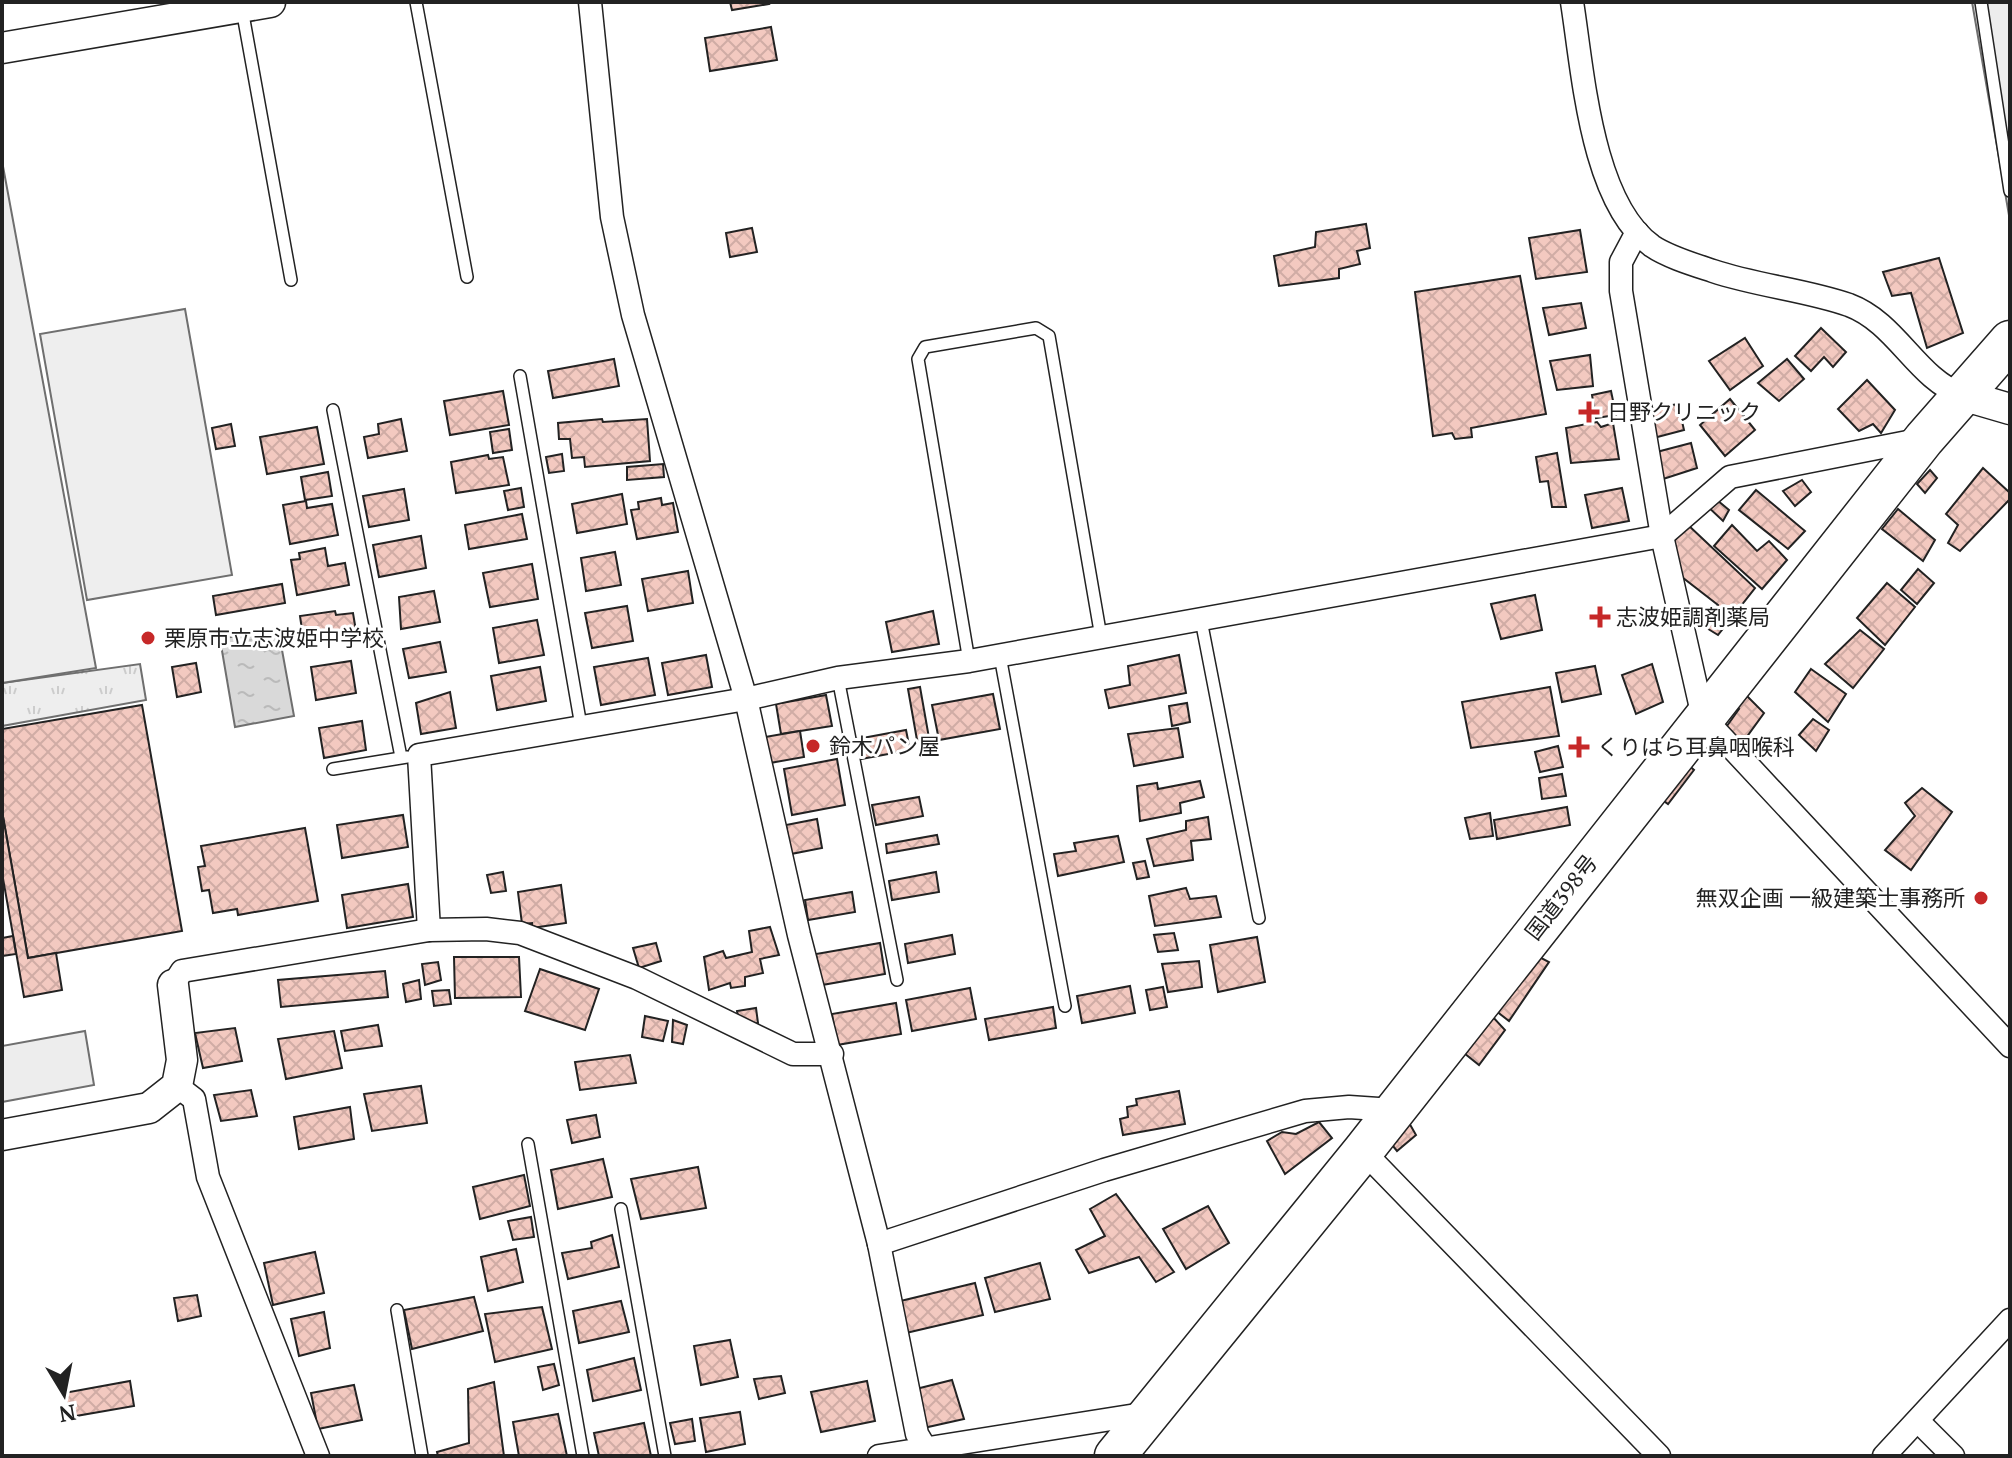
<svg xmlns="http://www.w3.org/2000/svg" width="2012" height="1458" viewBox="0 0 2012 1458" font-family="'PT Serif','Noto Sans JP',serif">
	<defs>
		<pattern id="grass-tufts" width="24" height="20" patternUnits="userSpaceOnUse" patternTransform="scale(2)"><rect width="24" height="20" fill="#eee"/><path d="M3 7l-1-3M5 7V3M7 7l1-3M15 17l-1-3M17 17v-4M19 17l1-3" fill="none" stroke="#ccc"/></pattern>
		<pattern id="water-ripples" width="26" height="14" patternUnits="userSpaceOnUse" patternTransform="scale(2)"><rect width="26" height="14" fill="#d9d9d9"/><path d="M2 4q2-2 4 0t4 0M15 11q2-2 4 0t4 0" fill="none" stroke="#bababa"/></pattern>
		<pattern id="building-cross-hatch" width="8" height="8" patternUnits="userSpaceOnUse" patternTransform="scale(2)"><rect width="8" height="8" fill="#f3c9c0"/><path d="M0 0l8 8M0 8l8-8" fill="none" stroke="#d0aca5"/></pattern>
	</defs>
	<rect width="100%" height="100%" fill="#fff"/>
	<polygon fill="url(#grass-tufts)" stroke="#6f6f6f" stroke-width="2" points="140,664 146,700 2,726 2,683"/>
	<g fill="#eee" stroke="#6f6f6f" stroke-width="2">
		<polygon points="2,161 96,668 2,683"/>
		<polygon points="185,309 232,575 87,600 40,334"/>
	</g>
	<g fill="#ededed" stroke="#6f6f6f" stroke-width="2">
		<polygon points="1972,2 2010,2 2010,221"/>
		<polygon points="85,1031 94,1085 2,1102 2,1046"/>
	</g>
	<polygon fill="url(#water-ripples)" stroke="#6f6f6f" stroke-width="2" points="278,628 294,716 235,727 220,639"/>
	<g fill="url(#building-cross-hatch)" stroke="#222" stroke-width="2">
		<polygon points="730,2 768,2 769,4 732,10"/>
		<polygon points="771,27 777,60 710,71 705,38"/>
		<polygon points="1366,224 1370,248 1357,251 1360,264 1339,269 1339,278 1279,286 1274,256 1315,247 1316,232"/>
		<polygon points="752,228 757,252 730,257 726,233"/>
		<polygon points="1580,230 1587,272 1536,279 1529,238"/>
		<polygon points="1939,258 1963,333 1927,348 1911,293 1892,296 1883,272"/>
		<polygon points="1520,276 1546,414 1471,428 1472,437 1455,439 1452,433 1433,436 1415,292"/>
		<polygon points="1581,303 1586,328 1549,335 1543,308"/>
		<polygon points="1821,328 1846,352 1833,367 1824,357 1811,371 1795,356"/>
		<polygon points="1745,338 1763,366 1730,390 1709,361"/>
		<polygon points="1590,355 1593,386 1557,390 1550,361"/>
		<polygon points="614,359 619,386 553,398 548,371"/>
		<polygon points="1787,359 1804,379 1779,401 1758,383"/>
		<polygon points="1867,380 1895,410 1881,433 1873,424 1859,431 1838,409"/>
		<polygon points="503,391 509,425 450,435 444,401"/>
		<polygon points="1611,391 1616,415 1596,418 1592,395"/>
		<polygon points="1730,399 1755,430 1725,456 1700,425"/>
		<polygon points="1678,404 1684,430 1646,440 1641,411"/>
		<polygon points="401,419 407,451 368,458 364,437 379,434 378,424"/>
		<polygon points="602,419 603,422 647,419 650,461 585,467 584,457 572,458 570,439 559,439 558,423"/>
		<polygon points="1597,422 1601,427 1613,423 1619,459 1571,463 1566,428"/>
		<polygon points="231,424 235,446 216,449 212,428"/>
		<polygon points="317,427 324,464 267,474 260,437"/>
		<polygon points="509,429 512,450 493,453 490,432"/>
		<polygon points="1691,443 1697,468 1657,481 1649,454"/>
		<polygon points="1557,453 1566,507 1552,507 1548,481 1540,482 1536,457"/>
		<polygon points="562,454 564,471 549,473 546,457"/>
		<polygon points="488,455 489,459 503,457 509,485 456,493 451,462"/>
		<polygon points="663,464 664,477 627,480 627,467"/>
		<polygon points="1983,468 2010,493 2010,499 1960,551 1948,543 1958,525 1946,514"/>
		<polygon points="1930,470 1937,478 1925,493 1917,484"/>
		<polygon points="328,472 332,496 305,500 301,477"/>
		<polygon points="1802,480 1811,492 1795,506 1783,491"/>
		<polygon points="521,488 524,507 508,510 504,491"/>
		<polygon points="1622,488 1629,521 1592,528 1585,495"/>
		<polygon points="404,489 409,520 369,527 363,496"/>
		<polygon points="1756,490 1805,531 1788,549 1739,510"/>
		<polygon points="622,494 627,524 577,533 572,504"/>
		<polygon points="1711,495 1729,510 1723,521 1704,503"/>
		<polygon points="661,498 662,505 673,503 678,532 637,539 631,510 639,509 638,502"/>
		<polygon points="306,501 307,508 332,504 338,535 290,544 283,505"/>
		<polygon points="1898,509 1935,540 1923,561 1882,529"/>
		<polygon points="522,514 527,539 469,549 465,525"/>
		<polygon points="1687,524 1755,588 1718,635 1705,627 1718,605 1660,560"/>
		<polygon points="1732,525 1757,551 1769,541 1787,560 1762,589 1714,546"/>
		<polygon points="421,536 426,568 379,577 373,545"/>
		<polygon points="325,548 328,566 345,563 349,585 297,595 291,560 300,559 299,553"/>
		<polygon points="615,552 621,585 586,591 581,558"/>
		<polygon points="532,564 538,599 490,607 483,573"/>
		<polygon points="1918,569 1934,583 1917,604 1901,590"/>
		<polygon points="688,571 693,603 648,611 642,579"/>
		<polygon points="1887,583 1915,607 1885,645 1857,618"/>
		<polygon points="282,584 285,603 216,615 213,596"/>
		<polygon points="434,591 440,622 401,629 399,597"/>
		<polygon points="1535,595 1542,630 1501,639 1491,604"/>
		<polygon points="627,606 633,641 592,648 585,613"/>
		<polygon points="335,611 336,615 353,613 357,637 304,644 300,616"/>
		<polygon points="933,611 939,644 892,652 886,622"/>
		<polygon points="537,620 544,655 499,663 493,628"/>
		<polygon points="1860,630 1884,649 1853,688 1825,664"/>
		<polygon points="440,642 446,672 409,678 403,649"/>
		<polygon points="706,655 712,687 668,695 662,663"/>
		<polygon points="1179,655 1186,693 1109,708 1105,690 1130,685 1128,666"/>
		<polygon points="648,658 655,695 601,705 594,667"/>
		<polygon points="351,661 356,693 316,700 311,667"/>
		<polygon points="196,663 201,692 177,697 172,667"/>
		<polygon points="1652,664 1663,702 1636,714 1622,675"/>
		<polygon points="1595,666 1601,694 1562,702 1556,673"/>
		<polygon points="540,667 546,701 497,710 491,676"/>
		<polygon points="1811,669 1846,694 1828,722 1795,692"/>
		<polygon points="1734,683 1764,713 1738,749 1722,733 1739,709 1722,696"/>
		<polygon points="920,687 929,738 917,740 908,689"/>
		<polygon points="1550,687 1559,736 1471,748 1462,702"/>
		<polygon points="450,692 456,728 421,734 416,703"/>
		<polygon points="993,694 1000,729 939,740 932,705"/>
		<polygon points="826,695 832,726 781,734 776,704"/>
		<polygon points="1187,703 1190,722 1172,726 1169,706"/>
		<polygon points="142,705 182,931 28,958 2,811 2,729"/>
		<polygon points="1813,719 1829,730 1816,751 1799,735"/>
		<polygon points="362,721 366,750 324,758 319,728"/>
		<polygon points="1178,728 1183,757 1134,766 1128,734"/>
		<polygon points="906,730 910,750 861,759 857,739"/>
		<polygon points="800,731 804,757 770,763 765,737"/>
		<polygon points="1558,746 1563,767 1540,772 1535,752"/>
		<polygon points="1677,755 1694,770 1668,804 1649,790"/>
		<polygon points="837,759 845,805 792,815 784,769"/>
		<polygon points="1562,774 1566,796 1542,799 1539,778"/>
		<polygon points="1200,781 1204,797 1180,803 1181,813 1140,821 1137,786 1157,783 1158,789"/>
		<polygon points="1922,788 1952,812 1911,870 1885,850 1915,816 1905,803"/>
		<polygon points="919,797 923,816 876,825 872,805"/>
		<polygon points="1567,807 1570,825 1497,839 1494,820"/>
		<polygon points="2,811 28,958 56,953 62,990 24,997 2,873"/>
		<polygon points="1490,813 1493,836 1470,839 1465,818"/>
		<polygon points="403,815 408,847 342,858 337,825"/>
		<polygon points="1208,817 1211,839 1191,841 1193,860 1154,866 1147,839 1186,830 1186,821"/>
		<polygon points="817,819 822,848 791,854 786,825"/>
		<polygon points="305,828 318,901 238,915 237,909 213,913 209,890 202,891 198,867 205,866 201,846"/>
		<polygon points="937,835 939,844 887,853 886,844"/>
		<polygon points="1118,836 1124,862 1058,876 1054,854 1076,851 1074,843"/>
		<polygon points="1145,861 1149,877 1137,879 1133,863"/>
		<polygon points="503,872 506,891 491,893 487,875"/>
		<polygon points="936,872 939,892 892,900 889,881"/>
		<polygon points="408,884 413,917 347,928 342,895"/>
		<polygon points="561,885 566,923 532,928 532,923 522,924 518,892"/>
		<polygon points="1186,888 1190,899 1216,896 1221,917 1155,926 1149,896"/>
		<polygon points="852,892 855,912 808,920 805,900"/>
		<polygon points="770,927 779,955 760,959 763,973 745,977 745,986 731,988 730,983 709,990 704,957 723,951 726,958 752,952 749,931"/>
		<polygon points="1174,933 1178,950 1158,952 1154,935"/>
		<polygon points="952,935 955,954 908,963 905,944"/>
		<polygon points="13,936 16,954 2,956 2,938"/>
		<polygon points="1257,937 1265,982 1218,992 1210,945"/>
		<polygon points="656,943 661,961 639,968 633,948"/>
		<polygon points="880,943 885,974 822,985 816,954"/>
		<polygon points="1526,950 1549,962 1509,1021 1491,1007"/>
		<polygon points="454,957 519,957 521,997 455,998"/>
		<polygon points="1199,961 1202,987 1168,992 1162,964"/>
		<polygon points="438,962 441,980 425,985 422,964"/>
		<polygon points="540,969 599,989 585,1030 525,1011"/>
		<polygon points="385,971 388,997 281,1007 278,980"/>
		<polygon points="419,980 421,999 406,1002 403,984"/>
		<polygon points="1130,986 1135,1013 1082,1023 1077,996"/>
		<polygon points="1163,987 1167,1007 1150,1010 1146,990"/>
		<polygon points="970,988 976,1019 912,1031 906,1000"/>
		<polygon points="449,990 451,1004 434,1006 432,991"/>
		<polygon points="896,1003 901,1034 837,1045 832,1014"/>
		<polygon points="1053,1007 1056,1028 989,1040 985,1019"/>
		<polygon points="756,1008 758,1023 740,1026 737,1011"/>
		<polygon points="1491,1015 1505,1030 1479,1065 1454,1045"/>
		<polygon points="645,1016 668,1021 663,1041 642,1037"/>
		<polygon points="673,1020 687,1025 683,1044 672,1042"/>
		<polygon points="378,1025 382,1046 345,1051 341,1031"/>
		<polygon points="235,1028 242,1061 203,1068 195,1033"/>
		<polygon points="334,1031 342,1068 286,1079 278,1039"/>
		<polygon points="630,1055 636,1083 580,1090 575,1062"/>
		<polygon points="421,1086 427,1123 372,1131 364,1094"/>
		<polygon points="251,1090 257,1116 221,1121 214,1095"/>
		<polygon points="1179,1091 1185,1124 1123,1135 1120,1119 1128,1117 1127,1107 1137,1105 1136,1099"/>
		<polygon points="350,1107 354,1139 299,1149 294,1117"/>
		<polygon points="1404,1114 1416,1135 1397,1151 1384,1135"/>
		<polygon points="596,1115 600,1137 572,1143 567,1120"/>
		<polygon points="1319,1122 1332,1138 1285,1174 1267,1141 1282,1132 1296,1134"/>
		<polygon points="603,1159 612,1197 558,1209 551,1170"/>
		<polygon points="698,1167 706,1208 641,1219 631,1179"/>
		<polygon points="524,1175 530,1206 480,1219 473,1187"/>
		<polygon points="1116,1194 1174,1272 1156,1282 1139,1257 1089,1273 1076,1250 1105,1236 1090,1209"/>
		<polygon points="1208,1206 1229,1243 1186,1269 1163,1229"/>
		<polygon points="531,1217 534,1237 513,1240 508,1221"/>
		<polygon points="612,1235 619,1267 568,1279 562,1253 592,1248 591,1242"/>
		<polygon points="516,1249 523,1282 488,1291 481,1257"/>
		<polygon points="315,1252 324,1293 273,1305 264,1263"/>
		<polygon points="1040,1263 1050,1299 995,1312 985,1278"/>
		<polygon points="975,1283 983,1315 893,1336 884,1305"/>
		<polygon points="197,1295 201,1316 178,1321 174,1298"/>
		<polygon points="474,1297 483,1331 412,1349 404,1310"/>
		<polygon points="621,1301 629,1332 579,1343 573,1311"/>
		<polygon points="542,1307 552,1349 495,1362 485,1314"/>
		<polygon points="324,1312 330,1348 299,1356 291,1319"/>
		<polygon points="730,1340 738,1377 701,1385 694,1346"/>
		<polygon points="634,1358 641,1390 593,1401 587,1370"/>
		<polygon points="554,1364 559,1385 543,1390 538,1367"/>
		<polygon points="781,1376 785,1393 759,1399 754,1379"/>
		<polygon points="952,1380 964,1419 910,1431 900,1393"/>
		<polygon points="130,1381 134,1406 70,1417 64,1393"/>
		<polygon points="867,1381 875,1421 821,1432 811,1392"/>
		<polygon points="494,1382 504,1456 438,1456 437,1452 469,1443 468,1389"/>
		<polygon points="354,1385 362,1420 318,1429 311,1393"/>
		<polygon points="740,1412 745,1444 706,1452 700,1418"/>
		<polygon points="558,1414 567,1456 519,1456 513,1422"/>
		<polygon points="692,1419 695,1441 675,1444 670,1423"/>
		<polygon points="644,1423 651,1456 599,1456 594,1433"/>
	</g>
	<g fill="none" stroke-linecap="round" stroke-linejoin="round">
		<defs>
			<g id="lane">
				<polyline points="416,2 467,277"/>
				<polyline points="1981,2 2010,191"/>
				<polyline points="242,9 291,280"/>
				<polyline points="520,376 581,726"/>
				<polyline points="333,410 401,757"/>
				<polyline points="1201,620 1259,918"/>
				<polyline points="1000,656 1065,1006"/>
				<polyline points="969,661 918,359 925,347 1036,328 1049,336 1101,637"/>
				<polyline points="838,678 897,980"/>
				<polyline points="333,769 407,757"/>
				<polyline points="528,1144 583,1456"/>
				<polyline points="621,1209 665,1456"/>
				<polyline points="397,1310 422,1456"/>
			</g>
			<g id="street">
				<polyline points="590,2 612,217 633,315 746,699 799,935 879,1244 917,1434 930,1456"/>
				<path d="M1572,2C1583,71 1591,202 1652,246C1668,257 1695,265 1713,271C1758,286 1806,290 1849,305C1897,323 1916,378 1962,395"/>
				<polyline points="1637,232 1621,262 1621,291 1662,536 1703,717 2010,1046"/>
				<polyline points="429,930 419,755 746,699 838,678 969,661 1662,536 1730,477 1923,439"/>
				<polyline points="173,985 182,971 429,930 486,929 520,933 637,978 793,1054 832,1054"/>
				<polyline points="177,1086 194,1099 208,1177 318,1456"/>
				<polyline points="1363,1151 1659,1456"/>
				<polyline points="879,1244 1104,1170 1305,1111 1349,1107 1393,1110"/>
				<polyline points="1919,1422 1953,1456"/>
				<polyline points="879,1456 1149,1413"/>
				<polyline points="1884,1456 2010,1320"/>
			</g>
			<g id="secondary">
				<polyline points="2,48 270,2"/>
				<polyline points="1962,395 2010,409"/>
				<polyline points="2,1135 149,1108 177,1086 182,1060 173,985"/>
			</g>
			<polyline id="highway" points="1115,1456 1363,1151 1924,439 2010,341"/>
		</defs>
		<use href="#lane" stroke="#222" stroke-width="14"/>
		<use href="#street" stroke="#222" stroke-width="25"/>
		<use href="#secondary" stroke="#222" stroke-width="33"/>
		<use href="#highway" stroke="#222" stroke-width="43"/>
		<use href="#lane" stroke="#fff" stroke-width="11"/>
		<use href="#street" stroke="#fff" stroke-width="22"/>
		<use href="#secondary" stroke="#fff" stroke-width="30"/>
		<use href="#highway" stroke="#fff" stroke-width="40"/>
	</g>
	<g fill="#c62828" stroke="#fff" stroke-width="3">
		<path d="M1585 400h8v8h8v8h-8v8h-8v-8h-8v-8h8z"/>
		<path d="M1596 605h8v8h8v8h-8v8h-8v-8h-8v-8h8z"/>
		<circle cx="148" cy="638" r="8"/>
		<circle cx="813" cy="746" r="8"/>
		<path d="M1575 735h8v8h8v8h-8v8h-8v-8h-8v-8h8z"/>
		<circle cx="1981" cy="898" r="8"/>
	</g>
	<g text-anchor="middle" stroke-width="6" stroke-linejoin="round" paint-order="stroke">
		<g font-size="22" fill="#222" stroke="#fff" text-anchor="start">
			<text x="1607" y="420">日野クリニック</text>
			<text x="1616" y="625">志波姫調剤薬局</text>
			<text x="164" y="646">栗原市立志波姫中学校</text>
			<text x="829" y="754">鈴木パン屋</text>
			<text x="1597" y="755">くりはら耳鼻咽喉科</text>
			<text x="1965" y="906" text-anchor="end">無双企画 一級建築士事務所</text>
		</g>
		<g font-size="22" fill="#222" stroke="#fff">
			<text transform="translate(1561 897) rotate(-52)" y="8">国道398号</text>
		</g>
	</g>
	<rect width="2012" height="1458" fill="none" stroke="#222222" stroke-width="8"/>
	<g transform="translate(64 1394) rotate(170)" stroke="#ffffff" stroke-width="6" paint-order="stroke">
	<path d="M0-6L14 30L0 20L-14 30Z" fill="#222222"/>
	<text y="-12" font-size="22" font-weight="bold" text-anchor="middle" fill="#222222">N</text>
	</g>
</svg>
